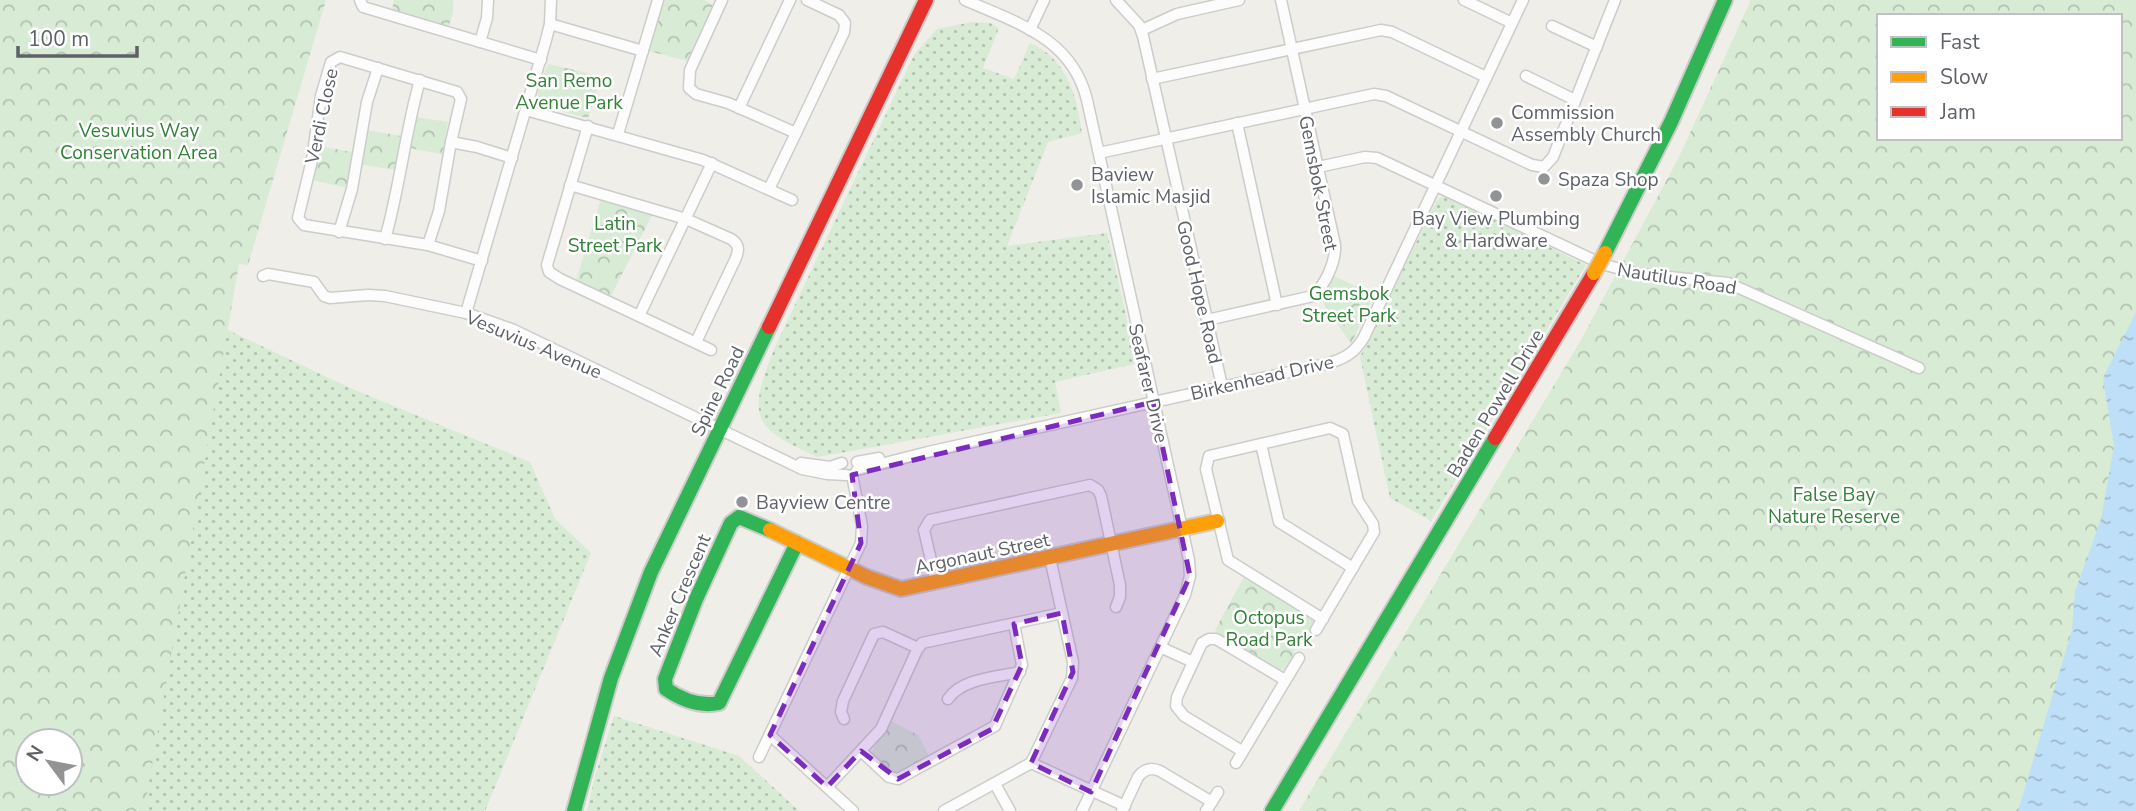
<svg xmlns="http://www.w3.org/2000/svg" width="2136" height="811" viewBox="0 0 2136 811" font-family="'Nunito Sans',sans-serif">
	<defs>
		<pattern id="grass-dots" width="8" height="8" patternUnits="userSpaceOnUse" patternTransform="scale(1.75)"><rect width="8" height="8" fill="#d7ebd5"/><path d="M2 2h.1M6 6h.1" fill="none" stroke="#b2c2b1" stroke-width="1.8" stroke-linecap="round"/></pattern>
		<pattern id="park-crowns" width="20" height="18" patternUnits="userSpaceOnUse" patternTransform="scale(1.75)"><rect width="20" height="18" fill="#d7ebd5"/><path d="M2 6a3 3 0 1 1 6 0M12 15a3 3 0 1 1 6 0" fill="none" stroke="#b2c2b1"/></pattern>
		<pattern id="water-ripples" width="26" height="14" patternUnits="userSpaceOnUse" patternTransform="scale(1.75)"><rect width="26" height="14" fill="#bedff8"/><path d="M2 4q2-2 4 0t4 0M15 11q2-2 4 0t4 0" fill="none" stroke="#9eb8cd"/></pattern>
	</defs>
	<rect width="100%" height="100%" fill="#efeee9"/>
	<g fill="url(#grass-dots)" fill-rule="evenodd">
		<path d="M0,0L213,323L350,388L530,462L555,519L591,553L485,811H0ZM28,741H70V783H28Z"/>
		<path d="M972,22L990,23L999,28L983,68L1014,79L1030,43C1067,59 1077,96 1082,133L1048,142L1007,246L1107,233L1125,310L1134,364L1055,382L1061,413L818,457C749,427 748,415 775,347L914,55L937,29Z"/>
		<polygon points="1444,196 1586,265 1431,521 1390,498 1360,357 1437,200"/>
		<polygon points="614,716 739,756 799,811 587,811 595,776"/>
	</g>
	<g fill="url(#park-crowns)" fill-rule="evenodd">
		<path d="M0,0H326L248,265L239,264L144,811H0ZM28,741H70V783H28Z"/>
		<polygon points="394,0 453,0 453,12 449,26 392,10"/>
		<polygon points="664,0 704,0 713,5 687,61 649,51"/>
		<path d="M1751,0H2136V541L2051,811H1299L1581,340L1679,157ZM1879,16H2120V138H1879Z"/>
		<path d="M548,64L601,76L588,118L541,106C533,93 543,77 548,64Z"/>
		<polygon points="416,117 448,122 442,154 409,148"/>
		<polygon points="367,130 401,136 395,170 360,164"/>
		<polygon points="319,146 352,152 347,188 313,180"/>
		<polygon points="601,199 652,215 611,296 576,281"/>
		<polygon points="1332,275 1374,295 1351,344 1321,299"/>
		<polygon points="1244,577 1314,620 1314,625 1309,633 1306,632 1293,652 1296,655 1287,669 1278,670 1218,634 1215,630"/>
		<path d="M891,721L918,735L929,756L897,773L891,772L872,754C873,743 886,733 891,721Z"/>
	</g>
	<polygon fill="url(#water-ripples)" points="2136,312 2136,811 2018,811 2072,630 2075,592 2101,519 2114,446 2103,378"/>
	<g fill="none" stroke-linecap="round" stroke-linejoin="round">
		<defs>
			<g id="street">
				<polyline points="360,0 363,7 541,60"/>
				<polyline points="722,0 690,70 689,88 696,94 728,103 796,133 844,32 845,23 839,15 807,0"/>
				<path d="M965,0C1017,23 1072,38 1087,100L1189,560L1190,576L1185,595L1082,811"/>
				<polyline points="1116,0 1139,25 1143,36 1222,386"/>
				<polyline points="1464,0 1512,23"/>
				<polyline points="550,24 643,51"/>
				<polyline points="1552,26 1597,47"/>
				<polyline points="1030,30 1044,0"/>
				<polyline points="1142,30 1177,14 1239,0"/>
				<polyline points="480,42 487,18 488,0"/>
				<polyline points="1526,76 1575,100"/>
				<polyline points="1152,79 1381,30 1392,32 1486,77"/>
				<polyline points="739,108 790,0"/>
				<polyline points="526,110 703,160 792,200"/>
				<polyline points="1237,123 1277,305"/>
				<polyline points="588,126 547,265 549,272 560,279 639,316 712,163"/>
				<polyline points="618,134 658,0"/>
				<polyline points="451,142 461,99 457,92 340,57 331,62 321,96 312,160 298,218 304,225 428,245 482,261"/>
				<polyline points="1099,153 1374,94 1386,96 1532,165 1544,167 1553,157 1615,0"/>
				<polyline points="1318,167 1365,157 1377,158 1602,264 1639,274 1728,283 1919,368"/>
				<path d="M570,185L686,219L731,239C740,245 739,251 735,260L696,342"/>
				<polyline points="769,189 796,133"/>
				<polyline points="339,232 352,189 367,102 378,68"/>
				<path d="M385,239C400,187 405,132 420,80"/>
				<polyline points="428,245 439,211 451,142 477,147 512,158"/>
				<polyline points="263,276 268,274 314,282 324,296 330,298 368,295 385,296 466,313 514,330 802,469 827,474 846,475"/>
				<polyline points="466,313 546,40 550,24 551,0"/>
				<polyline points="639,316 711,350"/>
				<path d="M1207,320L1313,296C1325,285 1336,262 1335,245L1281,0"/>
				<polyline points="1261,444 1279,522 1353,568"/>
				<polyline points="857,462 879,458"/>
				<polyline points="801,463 830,467 842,463"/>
				<path d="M857,470L928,452L1326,364C1344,359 1355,353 1364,337L1523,0"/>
				<polyline points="936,582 924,530 930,520 1090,485 1098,490 1101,496 1120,585 1120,597 1116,607"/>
				<polyline points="1316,630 1374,532 1373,524 1358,501 1343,434 1330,428 1209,456 1206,469 1228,560 1323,619"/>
				<polyline points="1160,647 1193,662"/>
				<path d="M948,699C962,678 998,677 1020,672"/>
				<polyline points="844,719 841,712 843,701 874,634 883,632 918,648"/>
				<polyline points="770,735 853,811"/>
				<polyline points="861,751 889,777 898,779 995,726 1022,665 1014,624"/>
				<polyline points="1242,751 1184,716 1176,706 1177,697 1202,643 1209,639 1216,639 1285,680"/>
				<polyline points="759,757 861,543 862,526 852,475"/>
				<polyline points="1031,763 1125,806"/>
				<polyline points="1236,763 1299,658"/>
				<polyline points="995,784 1010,811"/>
				<polyline points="827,787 881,729 917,650 922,643 1062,613"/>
				<polyline points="944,811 1031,763 1072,678 1073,662 1050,558"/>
				<path d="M1122,811L1138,777C1144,769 1151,767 1160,771L1212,802"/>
				<polyline points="1206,811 1218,792"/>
			</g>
			<g id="fast">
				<polyline points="1605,253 1671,122 1725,0"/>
				<path d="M770,530L739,517L731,523L696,599L665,679L666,689C682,700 700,707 719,703L797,543"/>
				<polyline points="574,811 611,678 651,572 769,327"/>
				<polyline points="1272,811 1495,438"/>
			</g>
			<polyline id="slow" points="770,530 867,577 901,589 1217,521"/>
			<g id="jam">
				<polyline points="769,327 926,0"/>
				<polyline points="1495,438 1594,273"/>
			</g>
		</defs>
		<use href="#street" stroke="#cccccb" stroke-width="13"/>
		<use href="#fast" stroke="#cbcbca" stroke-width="18"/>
		<use href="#slow" stroke="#cbcbca" stroke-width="18"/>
		<use href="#jam" stroke="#cbcbca" stroke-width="18"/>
		<use href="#street" stroke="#fdfcfc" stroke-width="10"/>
		<use href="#fast" stroke="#30b455" stroke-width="14"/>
		<use href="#slow" stroke="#ff9f0a" stroke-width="14"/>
		<use href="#jam" stroke="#e5322d" stroke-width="14"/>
		<defs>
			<polyline id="slow-bridge" points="1594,273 1605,253"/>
		</defs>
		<use href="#slow-bridge" stroke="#d7cfb7" stroke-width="18" stroke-linecap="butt"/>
		<use href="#slow-bridge" stroke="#ff9f0a" stroke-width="14"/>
	</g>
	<path fill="#7b2cbf" fill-opacity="0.2" stroke="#7b2cbf" stroke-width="5" stroke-dasharray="14 9" stroke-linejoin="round" d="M1153,402L1190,576L1091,792L1031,763L1073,672L1062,613L1014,624L1022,665L992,729L898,779L861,751L827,787L770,735L861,543L852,475Z"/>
	<g fill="#919395" stroke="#fff" stroke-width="2.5">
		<circle cx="1497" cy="123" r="7"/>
		<circle cx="1544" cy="179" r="7"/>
		<circle cx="1077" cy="185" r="7"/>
		<circle cx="1496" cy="196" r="7"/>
		<circle cx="742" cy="502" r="7"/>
	</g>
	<g text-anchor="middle" stroke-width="5" stroke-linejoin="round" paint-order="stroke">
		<g font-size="19" fill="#328237" stroke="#fff">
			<text x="569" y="87">San Remo<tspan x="569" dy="22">Avenue Park</tspan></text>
			<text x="139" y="137">Vesuvius Way<tspan x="139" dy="22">Conservation Area</tspan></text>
			<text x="615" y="230">Latin<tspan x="615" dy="22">Street Park</tspan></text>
			<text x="1349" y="300">Gemsbok<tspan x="1349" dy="22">Street Park</tspan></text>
			<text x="1834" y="501">False Bay<tspan x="1834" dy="22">Nature Reserve</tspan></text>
			<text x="1269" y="624">Octopus<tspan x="1269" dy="22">Road Park</tspan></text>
		</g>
		<g font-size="19" fill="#5e6268" stroke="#fff" text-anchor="start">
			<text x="1511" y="119">Commission<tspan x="1511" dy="22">Assembly Church</tspan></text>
			<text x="1091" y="181">Baview<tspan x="1091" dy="22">Islamic Masjid</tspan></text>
			<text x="1558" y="186">Spaza Shop</text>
			<text x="1496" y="225" text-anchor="middle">Bay View Plumbing<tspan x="1496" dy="22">&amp; Hardware</tspan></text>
			<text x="756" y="509">Bayview Centre</text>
		</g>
		<g font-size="19" fill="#5e6268" stroke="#fff">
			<text transform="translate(321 116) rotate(-78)" y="7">Verdi Close</text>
			<text transform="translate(1319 183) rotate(79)" y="7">Gemsbok Street</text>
			<text transform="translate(1677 278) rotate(9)" y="7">Nautilus Road</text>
			<text transform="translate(1200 292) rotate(77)" y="7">Good Hope Road</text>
			<text transform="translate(534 344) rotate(23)" y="7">Vesuvius Avenue</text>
			<text transform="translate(1262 377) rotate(-13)" y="7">Birkenhead Drive</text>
			<text transform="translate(1149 383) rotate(77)" y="7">Seafarer Drive</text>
			<text transform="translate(717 391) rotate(-64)" y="7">Spine Road</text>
			<text transform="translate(1495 403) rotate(-59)" y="7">Baden Powell Drive</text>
			<text transform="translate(982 553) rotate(-12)" y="7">Argonaut Street</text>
			<text transform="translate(679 595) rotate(-67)" y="7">Anker Crescent</text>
		</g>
	</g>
	<rect x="1877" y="14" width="245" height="126" fill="#ffffff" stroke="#bfc0c3" stroke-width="2"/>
	<rect x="1891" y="37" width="35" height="10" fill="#30b455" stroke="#bfc0c3" stroke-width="2"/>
	<text x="1940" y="49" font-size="21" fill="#5e6268">Fast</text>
	<rect x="1891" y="72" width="35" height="10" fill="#ff9f0a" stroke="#bfc0c3" stroke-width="2"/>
	<text x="1940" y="84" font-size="21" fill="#5e6268">Slow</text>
	<rect x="1891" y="107" width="35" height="10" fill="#e5322d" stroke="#bfc0c3" stroke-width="2"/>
	<text x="1940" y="119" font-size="21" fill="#5e6268">Jam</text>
	<g transform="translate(49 762) rotate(302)"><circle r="33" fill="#ffffff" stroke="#bfc0c3" stroke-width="2"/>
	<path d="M0-5L12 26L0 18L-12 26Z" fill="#919395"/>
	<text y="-10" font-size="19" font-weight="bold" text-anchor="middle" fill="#5e6268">N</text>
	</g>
	<path d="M18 46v10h119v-10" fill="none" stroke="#5e6268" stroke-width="3.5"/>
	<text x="28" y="46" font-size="21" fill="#5e6268" stroke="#ffffff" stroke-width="5" paint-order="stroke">100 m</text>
</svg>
